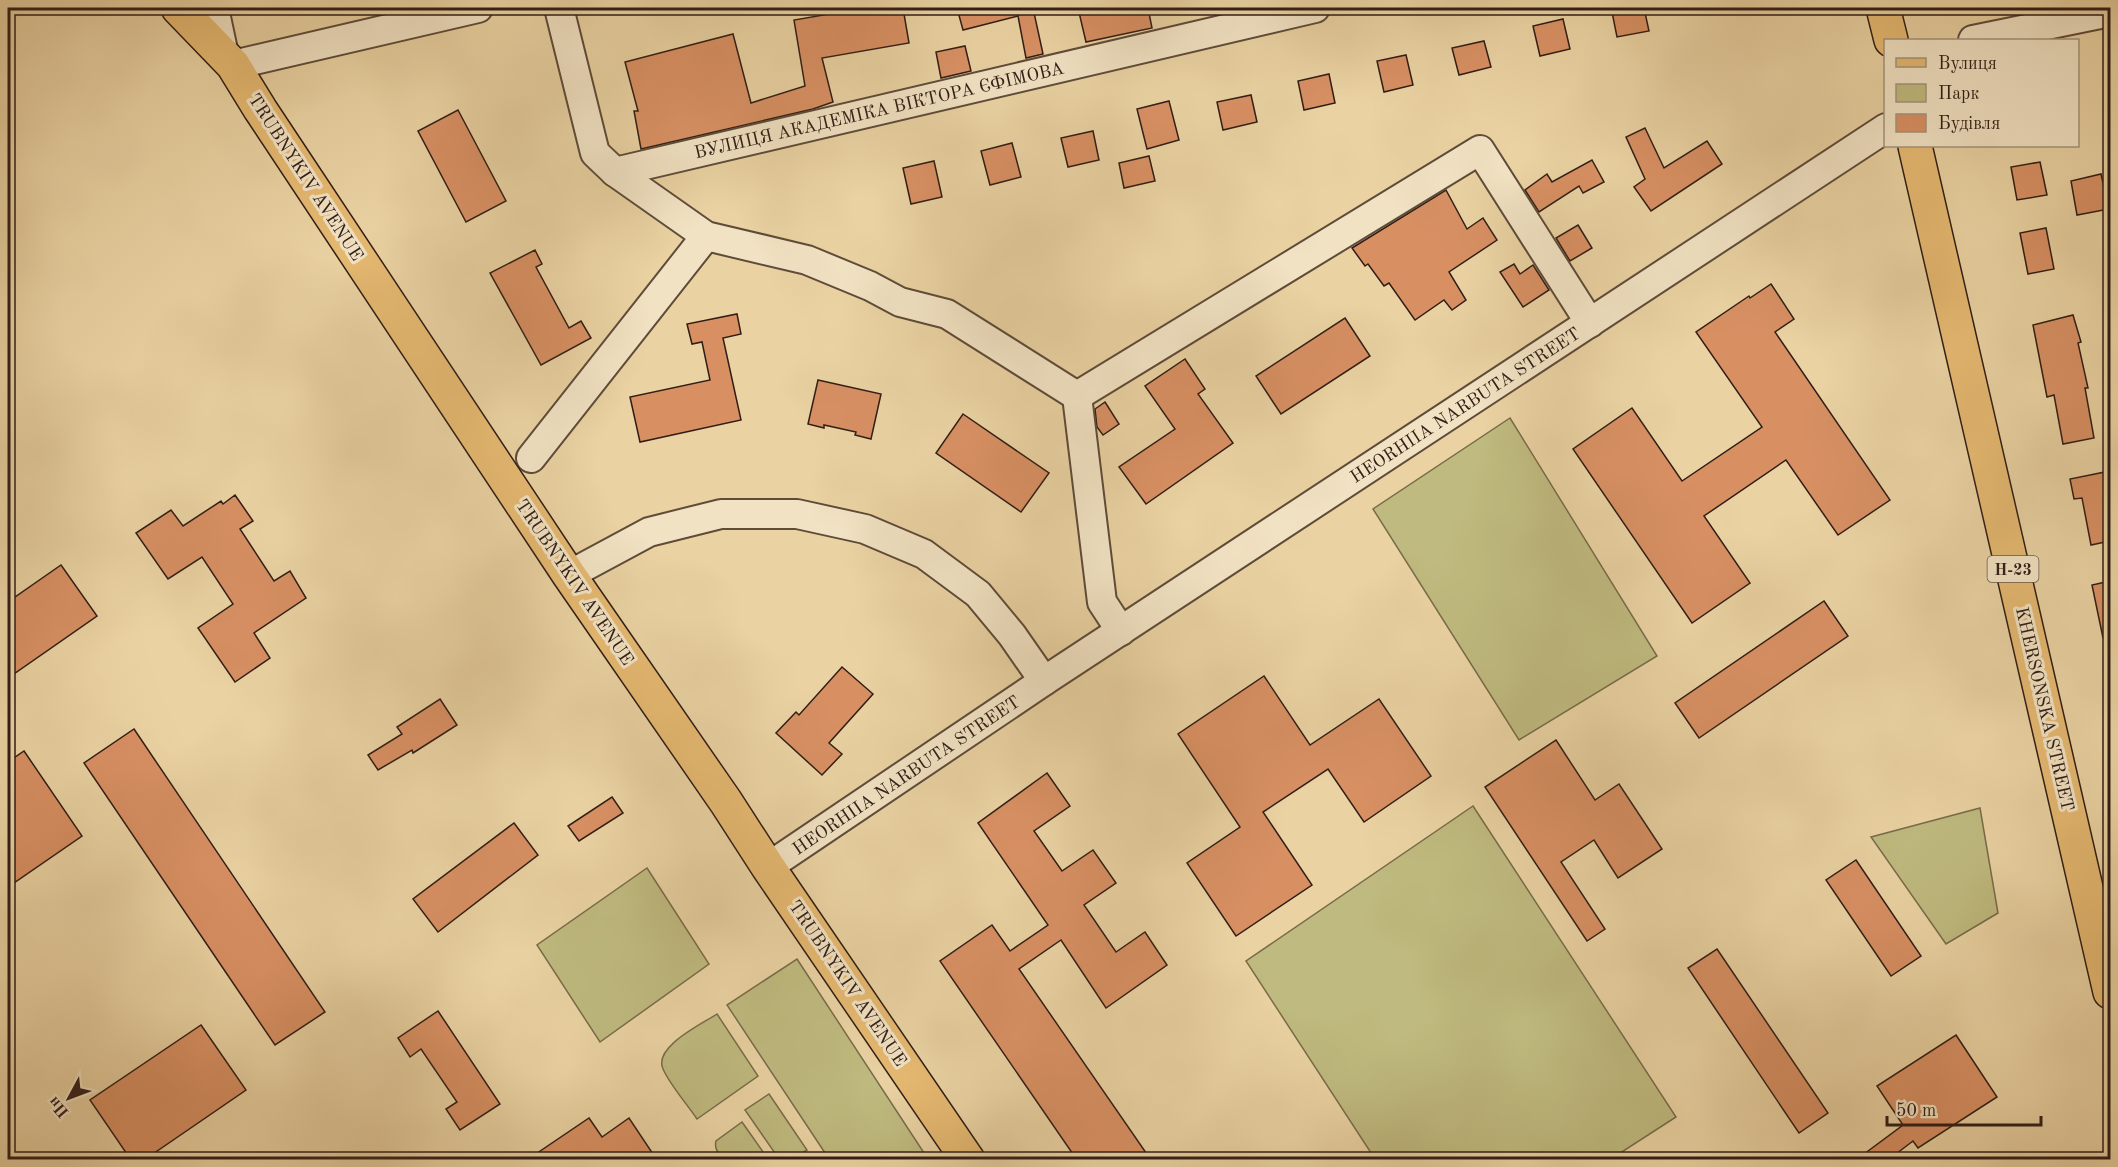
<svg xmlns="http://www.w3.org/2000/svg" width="2118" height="1167" viewBox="0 0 2118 1167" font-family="'Old Standard TT',serif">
	<rect width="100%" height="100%" fill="#ead2a2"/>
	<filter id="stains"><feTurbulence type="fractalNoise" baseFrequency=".00333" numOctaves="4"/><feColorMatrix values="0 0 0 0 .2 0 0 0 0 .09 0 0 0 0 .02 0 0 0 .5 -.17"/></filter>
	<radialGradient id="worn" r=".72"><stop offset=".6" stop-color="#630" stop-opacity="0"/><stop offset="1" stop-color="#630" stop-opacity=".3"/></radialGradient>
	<g fill="#bfba7f" stroke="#786c4a" stroke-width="1.5">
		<polygon points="1510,418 1657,656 1519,740 1373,509"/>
		<polygon points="1473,806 1676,1117 1611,1159 1375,1159 1246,961"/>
		<polygon points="1980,808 1998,913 1946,944 1871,837"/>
		<polygon points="647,868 709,964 600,1042 537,945"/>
		<polygon points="797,959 928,1159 829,1159 727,1005"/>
		<path d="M717,1014L758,1076L697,1119C687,1104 670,1085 663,1069C653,1047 702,1024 717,1014Z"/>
		<polygon points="769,1094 807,1150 793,1159 779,1159 745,1110"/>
		<path d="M742,1122L768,1159H723C718,1153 714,1148 716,1141Z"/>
	</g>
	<g fill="#d89063" stroke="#301e16" stroke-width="1.5">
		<polygon points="864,8 903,8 909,43 822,58 833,102 813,109 641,149 634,111 638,111 625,62 733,34 751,103 805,86 794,20"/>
		<polygon points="957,8 1033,8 1043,54 1026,58 1018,16 963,30"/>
		<polygon points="1078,8 1148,8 1152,28 1086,42"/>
		<polygon points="1633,8 1644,8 1649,31 1617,37 1612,12"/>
		<polygon points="1563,19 1570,49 1540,56 1533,26"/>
		<polygon points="1484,41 1491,67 1459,75 1452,48"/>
		<polygon points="965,46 971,71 941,78 936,52"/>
		<polygon points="1406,55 1413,85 1384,92 1377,61"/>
		<polygon points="1329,74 1335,103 1304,110 1298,81"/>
		<polygon points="1251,95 1257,122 1223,130 1217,102"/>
		<polygon points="1169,101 1179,140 1147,149 1137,109"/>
		<polygon points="458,110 506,201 466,222 418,131"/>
		<polygon points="1645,128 1664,168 1707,141 1722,164 1651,211 1634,187 1645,179 1626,137"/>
		<polygon points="1093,131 1099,160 1068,167 1061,138"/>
		<polygon points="1012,143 1021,177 990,185 981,151"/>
		<polygon points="1149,156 1155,181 1124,188 1119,163"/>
		<polygon points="1592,160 1604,182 1583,193 1579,186 1539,212 1525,190 1547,174 1552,182"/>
		<polygon points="934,161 942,197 911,204 903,168"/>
		<polygon points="2040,162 2047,195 2017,200 2011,167"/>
		<polygon points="2101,174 2109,209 2077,215 2071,181"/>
		<polygon points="1446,190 1467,229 1483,218 1497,240 1449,272 1466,300 1452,310 1444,300 1415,320 1389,283 1384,286 1368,264 1365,266 1352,248"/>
		<polygon points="1578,225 1592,248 1570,261 1556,238"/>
		<polygon points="2046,228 2054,269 2028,274 2020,233"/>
		<polygon points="535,250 542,264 536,267 569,328 581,321 591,338 541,365 490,273"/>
		<polygon points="1514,264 1520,274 1533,265 1549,290 1523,307 1500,272"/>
		<polygon points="1771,284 1794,319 1775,332 1890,500 1838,535 1786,460 1704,516 1750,583 1692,623 1573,449 1632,408 1682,481 1762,427 1696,332 1749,296 1750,298"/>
		<polygon points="737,314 741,334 723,338 741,420 640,442 630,397 710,380 702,342 692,344 687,324"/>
		<polygon points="2073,315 2081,342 2078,343 2088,388 2085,388 2094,438 2063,444 2054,395 2047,397 2033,325"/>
		<polygon points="1345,318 1370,356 1281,414 1256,376"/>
		<polygon points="1185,359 1205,389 1198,394 1233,443 1146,504 1119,467 1175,429 1145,386"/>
		<polygon points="818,380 881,394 871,439 855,435 856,432 824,425 824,428 808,424"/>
		<polygon points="1105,402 1119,424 1103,435 1097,427 1095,409"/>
		<polygon points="963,414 1049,473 1021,512 936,453"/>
		<polygon points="2105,472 2110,499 2110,541 2091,545 2082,498 2074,499 2070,479"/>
		<polygon points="235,495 253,521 240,529 274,581 290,571 306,598 254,633 270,658 235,682 198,628 233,604 202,557 168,579 136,533 171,510 183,526 221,501 223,504"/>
		<polygon points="61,565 97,616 8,678 8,602"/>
		<polygon points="2110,581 2110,637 2103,638 2092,585"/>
		<polygon points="1824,601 1848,636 1699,738 1675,703"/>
		<polygon points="842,667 873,694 829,743 842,754 822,775 776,733 796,712 799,715"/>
		<polygon points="1264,676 1310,745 1379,699 1431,776 1364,822 1328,769 1263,812 1312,885 1236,936 1187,863 1240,827 1178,734"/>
		<polygon points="440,699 457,725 413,753 412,750 378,770 368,755 402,734 397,727"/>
		<polygon points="134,729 325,1012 275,1045 84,763"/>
		<polygon points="1556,740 1595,800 1619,784 1662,849 1618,878 1594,840 1561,862 1605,929 1587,941 1485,787"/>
		<polygon points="24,751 82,836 8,887 8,762"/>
		<polygon points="1047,773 1070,806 1034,831 1062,871 1093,850 1116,883 1084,905 1116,952 1145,932 1167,965 1106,1008 1061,940 1019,969 1151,1160 1077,1160 940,961 992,925 1010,951 1048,925 978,823"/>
		<polygon points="612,797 623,813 579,841 568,826"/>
		<polygon points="514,823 538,855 438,932 413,899"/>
		<polygon points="1856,860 1921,956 1891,976 1826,880"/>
		<polygon points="1717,949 1828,1113 1799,1133 1688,968"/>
		<polygon points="438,1011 500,1104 460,1130 446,1109 457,1102 421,1049 410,1057 398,1038"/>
		<polygon points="201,1025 246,1090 144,1160 131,1160 90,1100"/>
		<polygon points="1956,1035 1997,1097 1918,1148 1913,1141 1888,1160 1856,1160 1903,1125 1877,1086"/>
		<polygon points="589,1118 602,1137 629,1118 657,1160 527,1160"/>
	</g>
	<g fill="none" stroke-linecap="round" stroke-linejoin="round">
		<defs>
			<g id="minor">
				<polyline points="214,8 224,55"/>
				<polyline points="559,8 595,153 615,172 1315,8"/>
				<polyline points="1973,40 2110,12"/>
				<polyline points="233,65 478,8"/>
				<polyline points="615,172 706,236 807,260 870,286 900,302 947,314 1077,396 1102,602 1121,631"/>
				<polyline points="1077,396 1480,150 1590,323"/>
				<polyline points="531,458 706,236"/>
				<polyline points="569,575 649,532 721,514 797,514 865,529 924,554 978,594 1012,635 1044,681"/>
				<polyline points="768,867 1044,681 1886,128"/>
			</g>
			<g id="major">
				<polyline points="178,8 233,65 260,109 569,575 726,802 768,867 968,1160"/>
				<polyline points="1883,8 1891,40"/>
				<polyline points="1915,146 2110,992"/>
			</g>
		</defs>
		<use href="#minor" stroke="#5e4b39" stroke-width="32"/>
		<use href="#major" stroke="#301e16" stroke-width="36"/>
		<use href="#minor" stroke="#f1e2c3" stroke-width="28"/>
		<use href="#major" stroke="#e5b971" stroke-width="33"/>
	</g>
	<g text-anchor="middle" stroke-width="6" stroke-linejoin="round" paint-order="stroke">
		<rect fill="#f1e2c3" stroke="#6a594a" stroke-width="1.5" x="1987.5" y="556" width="51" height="26" rx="4.5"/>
		<g font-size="16" font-weight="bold" fill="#301e16">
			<text x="2013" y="575">Н-23</text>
		</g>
		<g font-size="18" fill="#301e16" stroke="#f1e2c3">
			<text transform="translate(879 110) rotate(-13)" y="6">ВУЛИЦЯ АКАДЕМІКА ВІКТОРА ЄФІМОВА</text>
			<text transform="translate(306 177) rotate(57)" y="6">TRUBNYKIV AVENUE</text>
			<text transform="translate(1465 405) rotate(-33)" y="6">HEORHIIA NARBUTA STREET</text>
			<text transform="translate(575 582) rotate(56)" y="6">TRUBNYKIV AVENUE</text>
			<text transform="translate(2045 709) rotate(77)" y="6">KHERSONSKA STREET</text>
			<text transform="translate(906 775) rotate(-34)" y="6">HEORHIIA NARBUTA STREET</text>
			<text transform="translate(848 983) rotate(56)" y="6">TRUBNYKIV AVENUE</text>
		</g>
	</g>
	<rect width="2118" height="1167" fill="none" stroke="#ead2a2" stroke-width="30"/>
	<rect x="9" y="9" width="2100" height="1149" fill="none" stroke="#301e16" stroke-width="3"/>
	<rect x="15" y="15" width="2088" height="1137" fill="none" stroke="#301e16" stroke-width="1.5"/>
	<rect x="1884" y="39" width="195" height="108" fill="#f1e2c3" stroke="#a4947e" stroke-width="1.5"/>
	<rect x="1896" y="58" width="30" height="9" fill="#e5b971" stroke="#a4947e" stroke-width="1.5"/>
	<text x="1938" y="69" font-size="18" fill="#301e16">Вулиця</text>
	<rect x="1896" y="84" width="30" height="18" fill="#bfba7f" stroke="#a4947e" stroke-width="1.5"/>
	<text x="1938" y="99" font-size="18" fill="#301e16">Парк</text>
	<rect x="1896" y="114" width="30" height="18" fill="#d89063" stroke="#a4947e" stroke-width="1.5"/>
	<text x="1938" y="129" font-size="18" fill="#301e16">Будівля</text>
	<g transform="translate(69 1098) rotate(229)" stroke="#f1e2c3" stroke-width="4.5" paint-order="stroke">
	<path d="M0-4.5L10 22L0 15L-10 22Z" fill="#301e16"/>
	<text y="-9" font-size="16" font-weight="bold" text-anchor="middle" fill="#301e16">Пн</text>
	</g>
	<path d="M1887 1116v9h154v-9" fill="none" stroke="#301e16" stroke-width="3"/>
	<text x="1896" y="1116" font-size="18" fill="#301e16" stroke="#f1e2c3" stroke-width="4.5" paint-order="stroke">50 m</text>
	<rect width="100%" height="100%" filter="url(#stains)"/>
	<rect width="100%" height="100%" fill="url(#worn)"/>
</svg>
